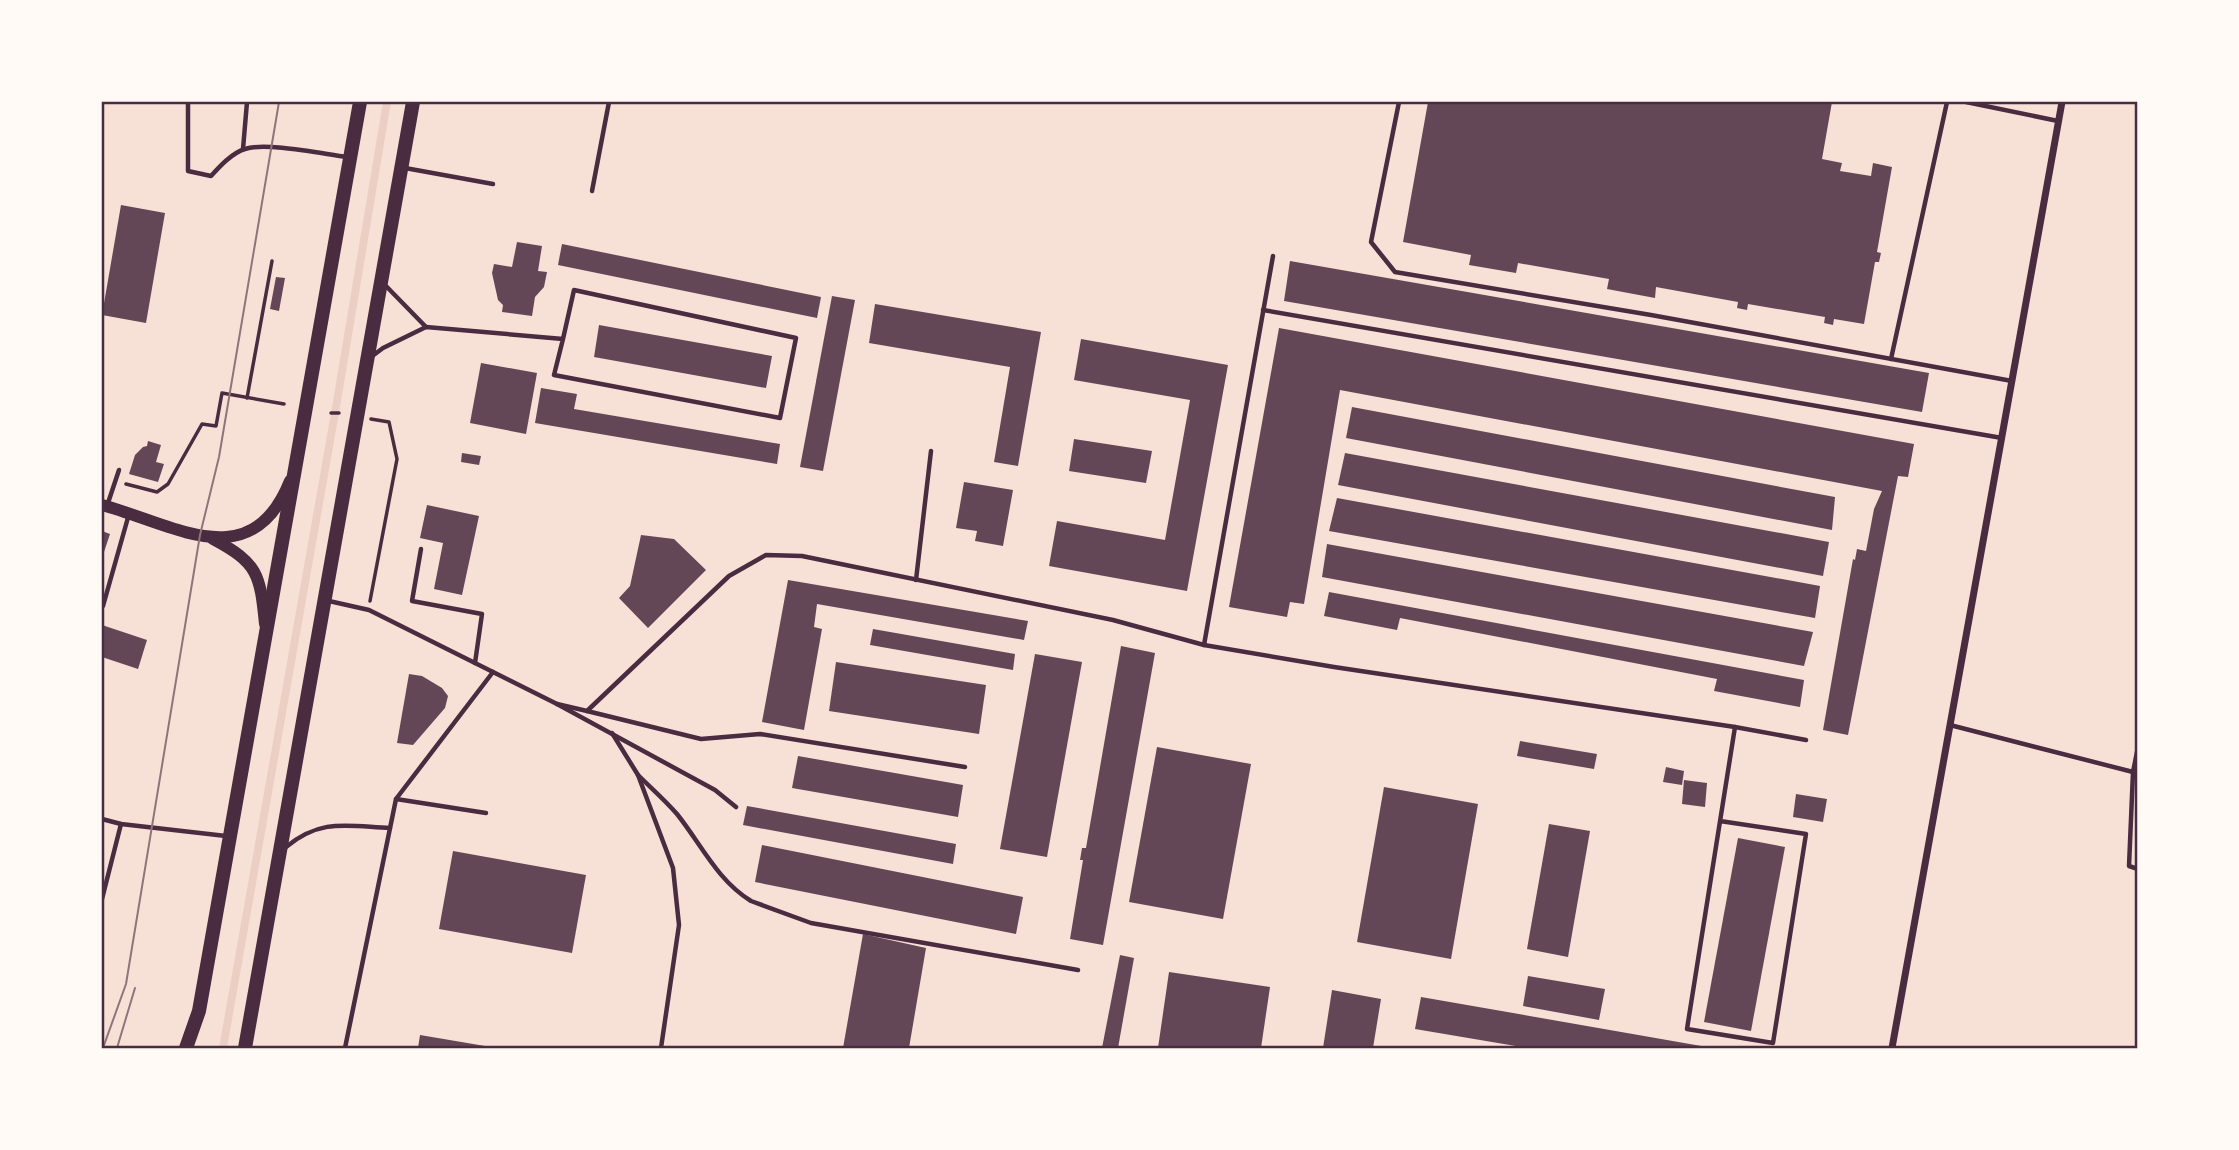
<svg xmlns="http://www.w3.org/2000/svg" width="2239" height="1150" viewBox="0 0 2239 1150" font-family="'Noto Sans',sans-serif">
	<rect width="100%" height="100%" fill="#f7e1d7"/>
	<polygon fill="#ebcfc5" points="383,102 391,102 339,413 227,1048 219,1048 331,413"/>
	<g fill="#644757">
		<polygon points="1428,102 1832,102 1822,159 1842,163 1840,171 1871,176 1873,163 1892,167 1877,252 1881,253 1879,262 1875,262 1864,324 1834,319 1833,325 1824,323 1825,317 1748,304 1747,310 1737,308 1738,302 1656,287 1655,298 1607,289 1609,279 1518,263 1516,273 1469,265 1471,255 1403,242"/>
		<polygon points="121,205 165,213 146,323 102,315"/>
		<polygon points="517,242 542,246 538,271 547,272 544,287 535,297 532,316 502,312 503,305 498,300 492,273 494,264 512,267"/>
		<polygon points="562,244 821,297 817,318 558,265"/>
		<polygon points="1290,261 1929,373 1922,412 1284,301"/>
		<polygon points="276,277 285,278 279,311 270,309"/>
		<polygon points="832,296 855,300 823,471 800,467"/>
		<polygon points="875,304 1041,332 1018,466 994,462 1010,367 869,343"/>
		<polygon points="599,325 772,356 766,388 594,357"/>
		<polygon points="1279,328 1914,444 1908,477 1898,476 1848,735 1823,730 1853,559 1855,560 1857,549 1866,551 1874,509 1882,491 1340,390 1304,604 1290,602 1287,617 1229,607"/>
		<polygon points="1081,339 1228,365 1187,591 1049,566 1057,521 1165,540 1190,400 1074,380"/>
		<polygon points="481,363 537,373 526,434 470,423"/>
		<polygon points="541,388 577,394 574,409 780,444 777,464 535,423"/>
		<polygon points="1352,407 1835,497 1832,530 1346,438"/>
		<polygon points="1074,439 1152,451 1146,483 1069,471"/>
		<polygon points="148,441 161,445 156,462 164,464 158,482 129,474 135,455 143,447 147,446"/>
		<polygon points="462,453 481,456 479,465 461,462"/>
		<polygon points="1345,453 1829,542 1823,576 1338,485"/>
		<polygon points="964,482 1013,490 1003,546 975,541 977,531 956,528"/>
		<polygon points="1337,498 1820,586 1815,618 1329,531"/>
		<polygon points="427,505 479,516 462,595 434,589 443,543 420,538"/>
		<polygon points="102,531 110,534 102,558"/>
		<polygon points="641,535 674,539 706,570 648,628 619,598 630,586"/>
		<polygon points="1327,544 1813,632 1804,666 1322,577"/>
		<polygon points="788,580 1028,621 1024,640 817,604 814,627 822,629 804,730 762,722"/>
		<polygon points="1329,592 1804,680 1800,707 1714,691 1717,679 1400,618 1397,630 1324,616"/>
		<polygon points="102,625 147,640 138,669 102,657"/>
		<polygon points="873,629 1015,654 1013,670 870,645"/>
		<polygon points="1121,646 1155,653 1103,945 1070,939 1083,860 1080,860 1082,848 1086,848"/>
		<polygon points="1035,654 1082,662 1047,857 1000,849"/>
		<polygon points="836,662 986,685 979,734 829,711"/>
		<polygon points="409,674 422,676 442,688 448,696 445,708 413,745 397,743"/>
		<polygon points="1520,741 1597,754 1594,769 1517,756"/>
		<polygon points="1157,747 1251,764 1223,919 1129,902"/>
		<polygon points="798,756 963,785 958,817 792,788"/>
		<polygon points="1666,767 1684,771 1682,785 1663,782"/>
		<polygon points="1684,780 1707,783 1705,807 1682,804"/>
		<polygon points="1384,787 1478,804 1451,959 1357,942"/>
		<polygon points="1796,794 1827,799 1823,822 1793,817"/>
		<polygon points="747,806 956,844 953,864 743,825"/>
		<polygon points="1549,824 1590,831 1568,957 1527,949"/>
		<polygon points="1738,838 1785,847 1751,1031 1704,1022"/>
		<polygon points="762,845 1023,897 1016,934 755,882"/>
		<polygon points="453,851 586,875 572,953 439,929"/>
		<polygon points="863,934 926,948 909,1048 843,1048"/>
		<polygon points="1120,955 1134,958 1118,1048 1102,1048"/>
		<polygon points="1169,972 1270,987 1261,1048 1158,1048"/>
		<polygon points="1528,976 1605,989 1599,1020 1523,1006"/>
		<polygon points="1332,990 1381,999 1373,1048 1323,1048"/>
		<polygon points="1421,997 1707,1047 1707,1048 1528,1048 1415,1029"/>
		<polygon points="420,1035 491,1047 491,1048 418,1048"/>
	</g>
	<g fill="none" stroke-linecap="round" stroke-linejoin="round">
		<g stroke="#4a2c40" stroke-width="3.5">
			<polyline points="247,398 272,261"/>
			<polyline points="331,413 339,413"/>
			<polyline points="126,484 157,492 168,484 202,424 216,426 222,393 284,404"/>
			<polyline points="370,601 397,459 389,422 371,419"/>
		</g>
		<g stroke="#4a2c40" stroke-width="4.5">
			<path d="M188,102V171L211,176C220,166 232,153 245,149C266,142 323,154 347,157"/>
			<polyline points="1399,102 1371,242 1395,272 1651,315 2012,381"/>
			<polyline points="1966,102 2058,121"/>
			<polyline points="243,149 247,102"/>
			<polyline points="405,168 493,184"/>
			<polyline points="592,191 609,102"/>
			<polyline points="385,285 426,327"/>
			<polyline points="1263,310 2002,438"/>
			<polyline points="371,357 383,348 426,327 563,339 574,290 796,338 780,418 554,375 563,339"/>
			<polyline points="1891,359 1947,102"/>
			<polyline points="107,506 119,470"/>
			<polyline points="421,549 412,601 482,614 475,663"/>
			<polyline points="916,580 931,451"/>
			<polyline points="329,601 369,610 557,704 715,790 736,807"/>
			<polyline points="103,606 129,514"/>
			<polyline points="1204,645 1273,256"/>
			<polyline points="557,704 587,711 729,576 766,555 802,556 1113,620 1204,645 1334,667 1735,727 1806,740"/>
			<polyline points="587,711 701,739 760,734 965,767"/>
			<polyline points="1950,725 2133,772"/>
			<polyline points="612,733 638,775 673,868 679,925 661,1048"/>
			<polyline points="2138,747 2133,772 2129,866 2138,869"/>
			<path d="M638,775C651,788 665,800 677,814C701,844 717,880 751,901L811,923L1078,970"/>
			<polyline points="396,799 486,813"/>
			<polyline points="102,819 121,824 226,836"/>
			<polyline points="1720,821 1806,834 1773,1043 1687,1029 1735,727"/>
			<path d="M286,847C321,818 347,826 390,828"/>
			<polyline points="102,899 121,824"/>
			<polyline points="345,1048 396,799 493,672"/>
		</g>
		<polyline stroke="#4a2c40" stroke-width="7" points="1892,1048 2062,102"/>
		<g stroke="#4a2c40" stroke-width="12">
			<path d="M102,505C173,524 251,578 290,481"/>
			<path d="M213,539C258,563 260,574 265,624"/>
		</g>
		<g stroke="#4a2c40" stroke-width="14">
			<polyline points="186,1048 199,1011 360,102"/>
			<polyline points="245,1048 413,102"/>
		</g>
		<g stroke="#8f747c" stroke-width="2">
			<polyline points="103,1048 126,984 200,535 219,457 279,102"/>
			<polyline points="117,1048 135,988"/>
		</g>
	</g>
	<rect width="2239" height="1150" fill="none" stroke="#fffaf5" stroke-width="206"/>
	<rect x="103" y="103" width="2033" height="944" fill="none" stroke="#4a2c40" stroke-width="2.5"/>
</svg>
